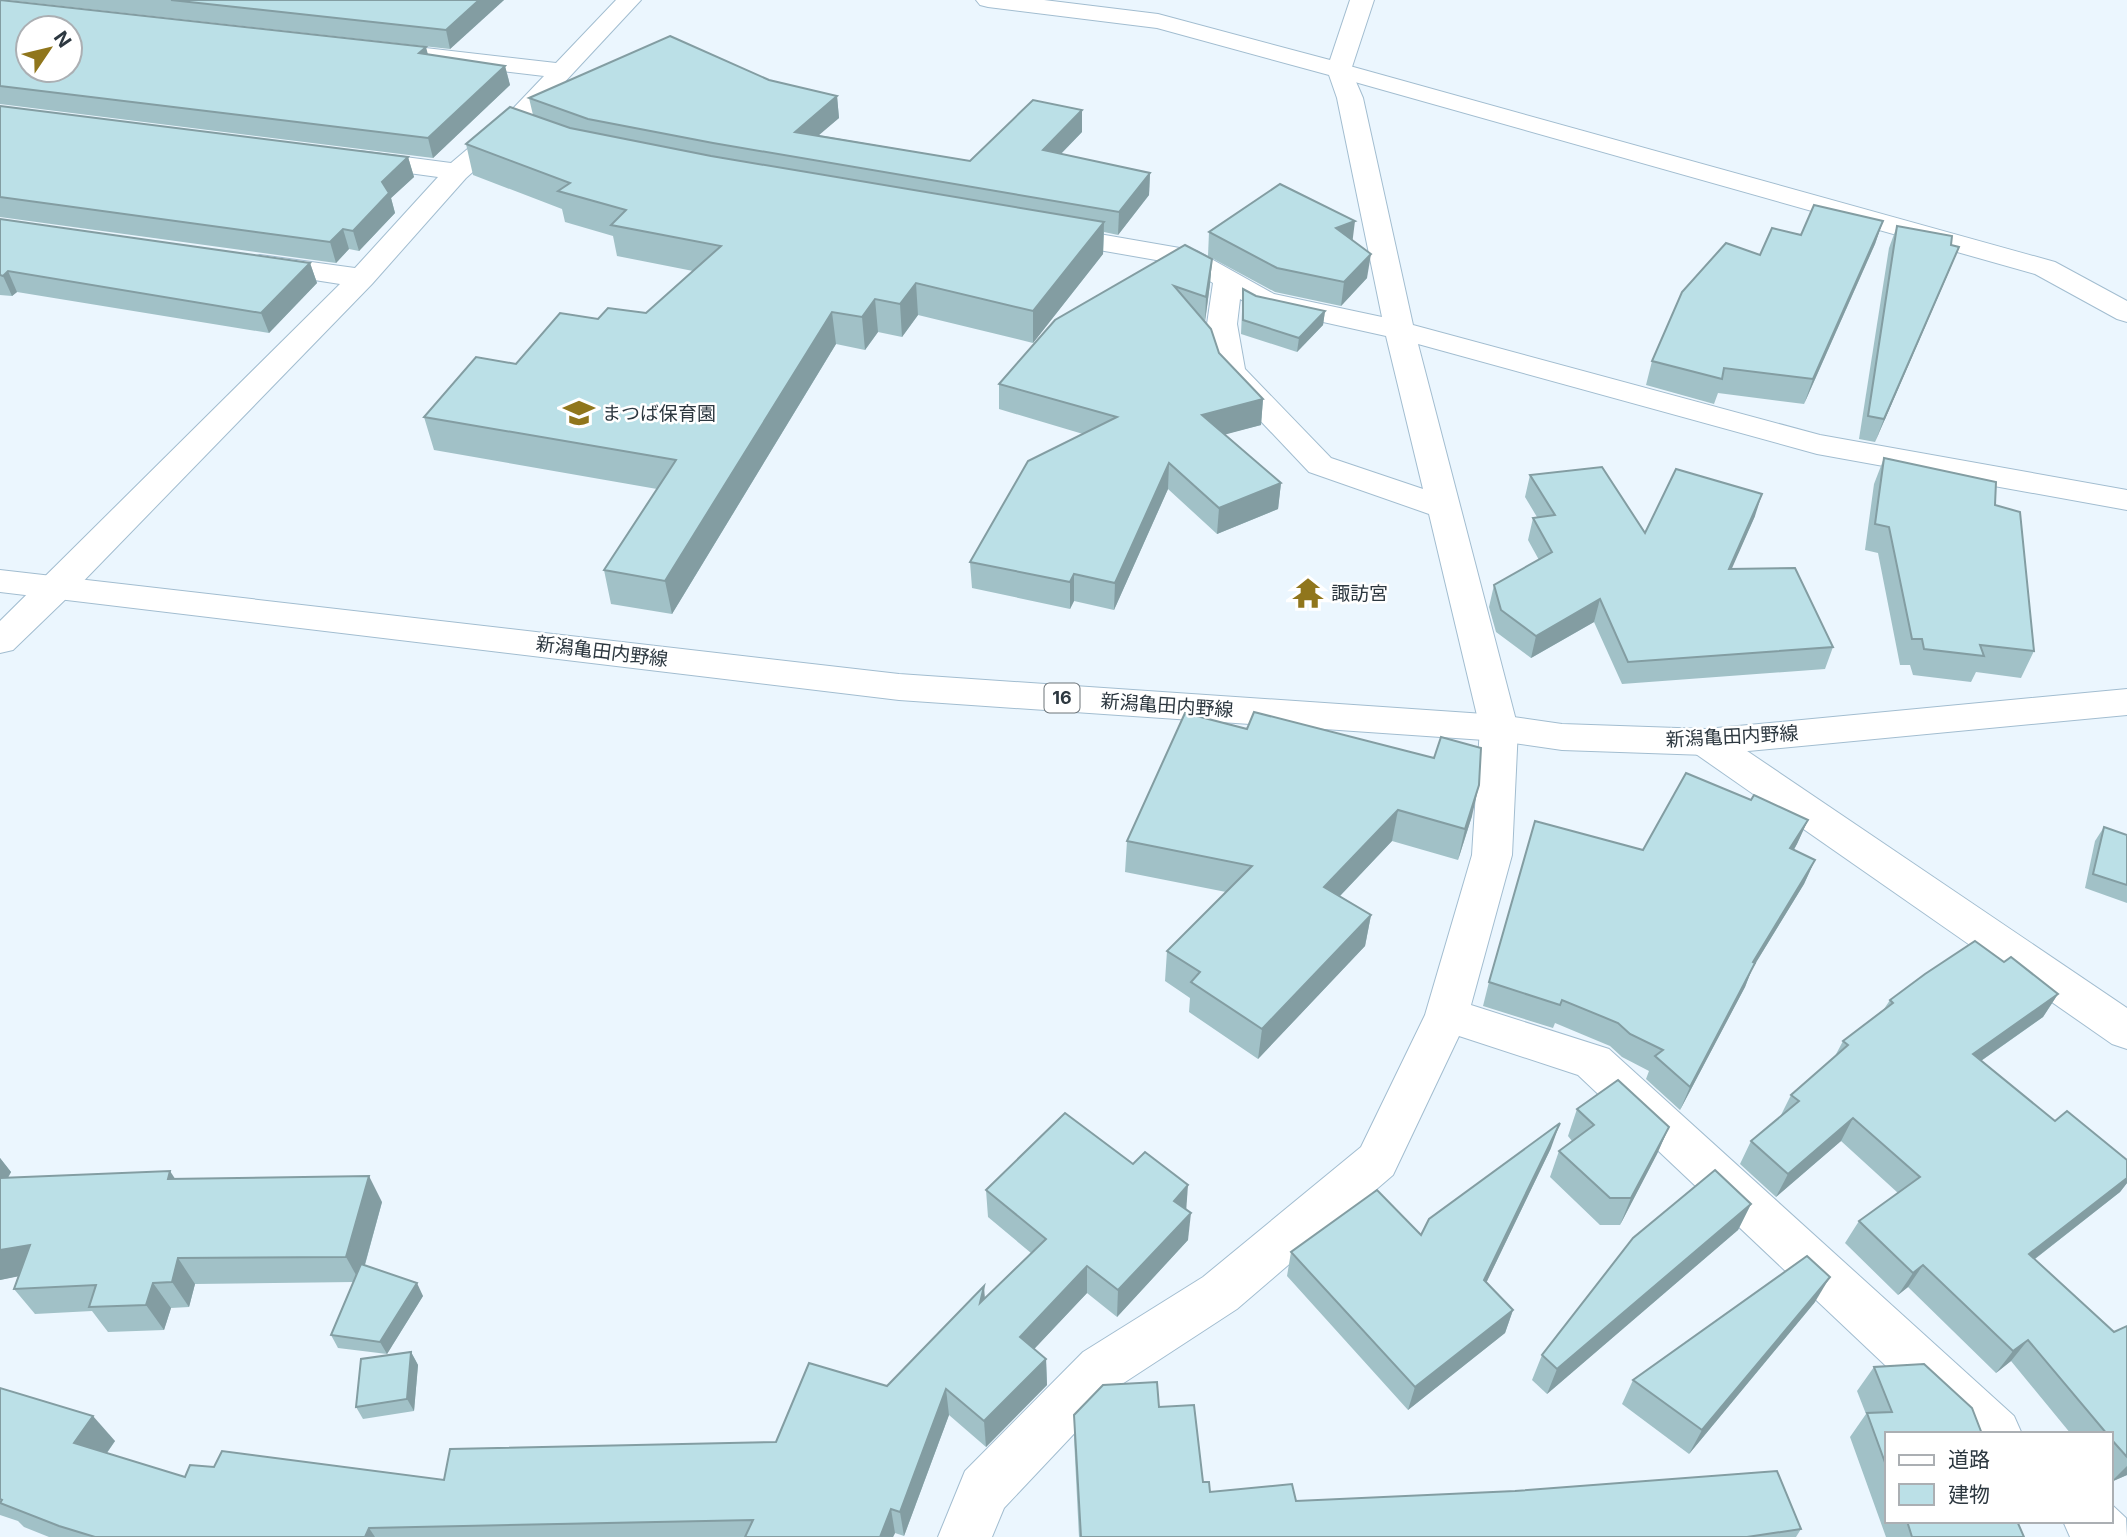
<svg xmlns="http://www.w3.org/2000/svg" width="2127" height="1537" viewBox="0 0 2127 1537" font-family="Inter,'Noto Sans JP',sans-serif">
	<rect width="100%" height="100%" fill="#ebf6fe"/>
	<g fill="none" stroke-linecap="round" stroke-linejoin="round">
		<defs>
			<g id="street">
				<polygon points="616,0 641,0 521,129 466,178 372,284 70,595 13,650 0,653 0,621 340,284 250,270 246,264 250,258 260,255 355,268 438,177 350,165 346,159 350,153 359,151 451,163 503,119 544,76 408,60 399,58 396,53 399,48 408,46 556,63"/>
				<path d="M976,0H1044L1158,14L1330,60L1350,0H1374L1351,70L1363,98L1413,325L1820,435L2127,490V510L1817,454L1418,344L1518,728L1512,855L1471,1005L1609,1049L2014,1416L2022,1434H1958L1578,1075L1459,1036L1393,1175L1237,1309L1119,1386L1004,1508L992,1537H938L965,1471L1083,1352L1203,1277L1361,1147L1425,1015L1472,855L1480,728L1429,514L1309,472L1219,377L1215,371L1207,324L1213,283L1179,264L1053,242L1043,240L1039,234L1043,228L1053,226L1197,251L1274,294L1382,317L1337,98L1329,75L1157,28L988,7L980,5ZM1240,299L1255,307L1386,336L1423,489L1331,458L1245,369L1237,324Z"/>
				<polygon points="1706,729 1719,732 2127,1008 2127,1049 2112,1044 1693,752 1687,742 1693,732"/>
				<polygon points="2111,1504 2126,1518 2127,1537 2070,1537 2063,1521 2111,1521"/>
			</g>
			<polygon id="secondary" points="1339,63 2055,262 2127,301 2127,322 2117,319 2035,274 1330,75 1327,70 1330,65"/>
			<polygon id="primary" points="0,570 899,674 1499,715 1562,724 1706,729 2127,689 2127,715 1706,755 1562,750 1499,741 899,700 0,592"/>
		</defs>
		<use href="#street" stroke="#a2bdd0" stroke-width="2"/>
		<use href="#secondary" stroke="#a2bdd0" stroke-width="2"/>
		<use href="#primary" stroke="#a2bdd0" stroke-width="2"/>
		<use href="#street" fill="#fff" fill-rule="evenodd"/>
		<use href="#secondary" fill="#fff" fill-rule="evenodd"/>
		<use href="#primary" fill="#fff" fill-rule="evenodd"/>
	</g>
	<g fill="#a1c1c7">
		<polygon points="0,0 428,55 505,66 510,85 433,158 0,104"/>
		<polygon points="7,0 504,0 450,49"/>
		<polygon points="769,80 837,96 839,118 818,135 970,161 1082,132 1061,154 1150,173 1149,195 1118,235 1104,232 1103,254 1033,343 918,315 902,337 878,332 865,350 836,344 672,614 611,604 604,570 657,489 434,450 424,417 598,319 646,313 693,271 617,256 613,236 565,222 562,209 473,175 466,144 533,115 529,98"/>
		<polygon points="0,106 408,157 414,177 391,198 395,213 359,251 349,249 336,263 0,217"/>
		<polygon points="0,219 310,263 317,283 269,333 17,292 12,296 0,295"/>
		<polygon points="1883,221 1875,244 1804,404 1718,393 1714,404 1646,385 1652,361 1760,255 1801,235"/>
		<polygon points="1897,226 1951,245 1950,269 1875,442 1859,439 1889,248"/>
		<polygon points="1209,232 1353,241 1367,278 1341,306 1275,292 1208,256"/>
		<polygon points="1212,259 1210,284 1205,321 1219,353 1263,399 1261,425 1225,434 1281,483 1278,509 1217,534 1168,489 1114,610 1074,601 1070,609 972,588 970,562 1083,434 999,409 999,384"/>
		<polygon points="1243,289 1256,296 1325,311 1323,325 1297,352 1241,334"/>
		<polygon points="1884,458 1995,505 2034,651 2021,678 1976,672 1971,682 1913,675 1910,665 1900,665 1878,553 1865,550 1874,484"/>
		<polygon points="1530,475 1645,533 1755,516 1731,569 1833,647 1825,669 1622,684 1594,622 1531,658 1496,632 1489,607 1494,585 1539,560 1528,540 1533,518 1537,517 1525,497"/>
		<polygon points="1185,713 1472,816 1458,860 1392,841 1340,896 1371,915 1365,946 1258,1059 1189,1012 1190,998 1165,981 1167,951 1226,892 1125,872 1127,841"/>
		<polygon points="1751,800 1808,820 1794,850 1815,860 1804,884 1752,969 1745,987 1680,1110 1646,1079 1649,1071 1622,1057 1610,1046 1555,1023 1553,1028 1483,1006 1489,982 1643,850"/>
		<polygon points="2104,827 2127,835 2127,903 2085,888 2095,841"/>
		<polygon points="2004,962 2058,994 2043,1017 1981,1061 2055,1121 2127,1160 2127,1183 2120,1192 2035,1259 2114,1332 2127,1326 2127,1475 2111,1482 2111,1434 2071,1434 2011,1361 1996,1373 1908,1287 1898,1295 1845,1243 1859,1221 1898,1193 1841,1141 1776,1197 1740,1164 1751,1141 1780,1117 1791,1095 1834,1058 1843,1041 1884,1009 1890,1000"/>
		<polygon points="1577,1109 1669,1127 1657,1154 1620,1225 1600,1225 1550,1177 1559,1151 1572,1141 1568,1136"/>
		<polygon points="1551,1148 1486,1283 1513,1310 1505,1333 1408,1410 1287,1276 1291,1252 1421,1235"/>
		<polygon points="0,1158 11,1172 8,1178 175,1179 382,1202 365,1265 423,1296 387,1354 338,1348 331,1335 354,1282 195,1284 189,1307 171,1308 164,1330 108,1332 92,1311 35,1314 14,1289 18,1276 0,1280"/>
		<polygon points="986,1190 1186,1209 1188,1240 1117,1317 1087,1293 1034,1349 1046,1359 1047,1385 986,1447 949,1415 904,1536 895,1533 893,1537 49,1537 24,1527 18,1521 0,1515 0,1388 115,1441 107,1453 185,1477 214,1467 444,1480 776,1442 887,1386 985,1298 1031,1253 988,1217"/>
		<polygon points="1751,1204 1738,1230 1547,1394 1532,1380 1542,1355"/>
		<polygon points="1815,1302 1689,1454 1622,1404 1633,1380"/>
		<polygon points="411,1352 418,1365 414,1411 363,1419 356,1407"/>
		<polygon points="1924,1364 1887,1434 1887,1521 2017,1521 2024,1537 1886,1537 1850,1437 1866,1414 1857,1391 1874,1367"/>
		<polygon points="1159,1407 1203,1482 1210,1492 1296,1501 1801,1529 1796,1537 1079,1537 1074,1438 1074,1415"/>
	</g>
	<g fill="#839da2">
		<polygon points="479,0 504,0 450,49 446,30"/>
		<polygon points="426,47 431,66 419,53"/>
		<polygon points="505,66 510,85 433,158 428,138"/>
		<polygon points="837,96 839,118 797,154 795,132"/>
		<polygon points="1082,110 1082,132 1043,172 1043,150"/>
		<polygon points="408,157 414,177 391,198 395,213 359,251 353,231 382,182"/>
		<polygon points="1150,173 1149,195 1118,235 1119,212"/>
		<polygon points="1355,221 1352,245 1336,228"/>
		<polygon points="1883,221 1875,244 1804,404 1813,379"/>
		<polygon points="1104,222 1103,254 1033,343 1033,311"/>
		<polygon points="343,229 349,249 336,263 330,242"/>
		<polygon points="1959,247 1950,269 1875,442 1884,419"/>
		<polygon points="1371,254 1367,278 1341,306 1344,282"/>
		<polygon points="1212,259 1210,284 1205,322 1206,297"/>
		<polygon points="310,263 317,283 269,333 261,313"/>
		<polygon points="8,271 17,292 12,296 3,276"/>
		<polygon points="916,283 918,315 902,337 900,304"/>
		<polygon points="875,299 878,332 865,350 862,317"/>
		<polygon points="1325,311 1323,325 1297,352 1299,338"/>
		<polygon points="832,312 836,344 672,614 665,581"/>
		<polygon points="1263,399 1261,425 1201,441 1202,415"/>
		<polygon points="1169,463 1168,489 1114,610 1115,583"/>
		<polygon points="1281,483 1278,509 1217,534 1219,508"/>
		<polygon points="1762,494 1755,516 1722,591 1729,569"/>
		<polygon points="1074,574 1074,601 1070,609 1070,582"/>
		<polygon points="1600,599 1594,622 1531,658 1536,636"/>
		<polygon points="1479,785 1472,816 1458,860 1465,829"/>
		<polygon points="1398,810 1392,841 1319,918 1324,887"/>
		<polygon points="1808,820 1797,844 1780,872 1790,848"/>
		<polygon points="1815,860 1804,884 1752,969 1745,987 1680,1110 1690,1087 1753,962"/>
		<polygon points="1371,915 1365,946 1258,1059 1262,1029"/>
		<polygon points="2058,994 2043,1017 1958,1077 1973,1054"/>
		<polygon points="1853,1118 1841,1141 1776,1197 1788,1174"/>
		<polygon points="1560,1123 1551,1148 1476,1304 1484,1280"/>
		<polygon points="1669,1127 1657,1154 1620,1225 1631,1198"/>
		<polygon points="0,1158 11,1172 0,1191"/>
		<polygon points="170,1171 187,1197 168,1179"/>
		<polygon points="369,1176 382,1202 360,1282 346,1257"/>
		<polygon points="2127,1178 2127,1183 2120,1192 2013,1276 2029,1254"/>
		<polygon points="1188,1185 1186,1213 1174,1201"/>
		<polygon points="1751,1204 1738,1230 1547,1394 1557,1369"/>
		<polygon points="1191,1213 1188,1240 1117,1317 1118,1290"/>
		<polygon points="30,1245 50,1270 0,1280 0,1250"/>
		<polygon points="178,1258 195,1284 189,1307 172,1282"/>
		<polygon points="1923,1265 1908,1287 1898,1295 1913,1273"/>
		<polygon points="1087,1266 1087,1293 1021,1363 1020,1337"/>
		<polygon points="1830,1277 1815,1302 1689,1454 1702,1430"/>
		<polygon points="153,1283 171,1308 164,1330 146,1305"/>
		<polygon points="417,1283 423,1296 387,1354 380,1342"/>
		<polygon points="984,1286 986,1313 980,1303"/>
		<polygon points="1513,1310 1505,1333 1408,1410 1415,1387"/>
		<polygon points="2028,1340 2011,1361 1996,1373 2013,1351"/>
		<polygon points="411,1352 418,1365 414,1411 407,1399"/>
		<polygon points="1046,1359 1047,1385 986,1447 984,1421"/>
		<polygon points="946,1389 949,1415 904,1536 900,1512"/>
		<polygon points="93,1416 115,1441 96,1468 74,1443"/>
		<polygon points="2127,1466 2127,1475 2111,1482"/>
		<polygon points="891,1509 895,1533 893,1537 880,1537"/>
		<polygon points="369,1528 375,1537 365,1537"/>
	</g>
	<g fill="#bbe0e7" stroke="#839da2" stroke-width="2" fill-rule="evenodd">
		<path d="M0,0L426,47L419,53L505,66L428,138L0,86ZM28,28H70V70H28Z"/>
		<polygon points="171,0 479,0 446,30"/>
		<polygon points="670,36 769,80 837,96 795,132 970,161 1033,100 1082,110 1043,150 1150,173 1119,212 713,143 588,119 529,98"/>
		<polygon points="0,106 408,157 382,182 389,193 353,231 343,229 330,242 0,197"/>
		<polygon points="510,107 570,128 711,156 1104,222 1033,311 916,283 900,304 875,299 862,317 832,312 665,581 604,570 676,460 424,417 476,357 516,364 560,313 598,319 608,308 646,313 721,246 611,225 626,210 558,191 570,183 466,144"/>
		<polygon points="1280,184 1355,221 1336,228 1371,254 1344,282 1277,268 1209,232"/>
		<polygon points="1814,205 1883,221 1813,379 1724,368 1722,379 1652,361 1682,292 1726,243 1760,255 1772,228 1801,235"/>
		<polygon points="0,219 310,263 261,313 8,271 3,276 0,275"/>
		<polygon points="1897,226 1952,236 1951,245 1959,247 1884,419 1868,416"/>
		<polygon points="1185,245 1212,259 1206,297 1174,286 1211,329 1219,353 1263,399 1202,415 1281,483 1219,508 1169,463 1115,583 1074,574 1070,582 970,562 1028,461 1117,417 999,384 1055,320"/>
		<polygon points="1243,289 1256,296 1325,311 1299,338 1243,320"/>
		<polygon points="1884,458 1996,482 1995,505 2020,512 2034,651 1980,645 1984,656 1924,649 1922,639 1912,639 1889,527 1875,524"/>
		<polygon points="1602,467 1645,533 1676,469 1762,494 1729,569 1795,568 1833,647 1628,662 1600,599 1536,636 1501,610 1494,585 1552,552 1533,518 1555,515 1530,475"/>
		<polygon points="1254,712 1434,758 1441,737 1481,748 1479,785 1465,829 1398,810 1324,887 1371,915 1262,1029 1191,982 1200,972 1167,951 1252,866 1127,841 1185,713 1247,729"/>
		<polygon points="1686,773 1751,800 1754,795 1808,820 1790,848 1815,860 1753,962 1755,963 1690,1087 1655,1056 1663,1050 1630,1034 1618,1023 1562,1000 1560,1005 1489,982 1535,821 1643,850"/>
		<polygon points="2104,827 2127,835 2127,885 2093,874"/>
		<polygon points="1975,941 2004,962 2011,957 2058,994 1973,1054 2055,1121 2067,1111 2127,1160 2127,1178 2029,1254 2114,1332 2127,1326 2127,1457 2111,1439 2111,1434 2107,1434 2028,1340 2013,1351 1923,1265 1913,1273 1859,1221 1920,1177 1853,1118 1788,1174 1751,1141 1799,1101 1791,1095 1848,1045 1843,1041 1893,1003 1890,1000 1925,974"/>
		<polygon points="1618,1080 1669,1127 1631,1198 1610,1198 1559,1151 1594,1125 1577,1109"/>
		<polygon points="1065,1113 1133,1164 1145,1152 1188,1185 1174,1201 1191,1213 1118,1290 1087,1266 1020,1337 1046,1359 984,1421 946,1389 900,1512 891,1509 880,1537 745,1537 753,1520 369,1528 365,1537 95,1537 59,1526 0,1503 2,1500 0,1499 0,1388 93,1416 74,1443 185,1477 190,1465 214,1467 222,1451 444,1480 450,1449 776,1442 809,1363 887,1386 984,1286 980,1303 1046,1239 986,1190"/>
		<polygon points="1560,1123 1484,1280 1513,1310 1415,1387 1291,1252 1377,1190 1421,1235 1429,1219"/>
		<polygon points="1715,1170 1751,1204 1557,1369 1542,1355 1633,1238"/>
		<polygon points="170,1171 168,1179 369,1176 346,1257 178,1258 172,1282 153,1283 146,1305 89,1307 96,1285 14,1289 30,1245 0,1250 0,1178"/>
		<polygon points="1807,1256 1830,1277 1702,1430 1633,1380"/>
		<polygon points="361,1264 417,1283 380,1342 331,1335"/>
		<polygon points="411,1352 407,1399 356,1407 361,1359"/>
		<polygon points="1924,1364 1972,1408 1982,1434 1887,1434 1887,1468 1867,1413 1892,1412 1874,1367"/>
		<polygon points="1157,1382 1159,1407 1194,1405 1203,1482 1209,1482 1210,1492 1292,1484 1296,1501 1515,1491 1777,1471 1801,1529 1747,1537 1081,1537 1074,1415 1103,1385"/>
		<polygon points="1907,1521 2017,1521 2024,1537 1912,1537"/>
	</g>
	<defs>
		<symbol id="school-bare" viewBox="-9 -9 18 18"><path d="M0-5L7-2L0 1L-7-2ZM-4 1L0 2.5L4 1V4Q0 6-4 4Z" fill="#90761c" stroke="#fff" stroke-width="2.5" paint-order="stroke"/></symbol>
		<symbol id="temple-bare" viewBox="-9 -9 18 18"><path d="M0-6L5-2H3V0L6.5 2.5H4V6H1.5V3h-3V6H-4V2.5H-6.5L-3 0V-2H-5Z" fill="#90761c" stroke="#fff" stroke-width="2.5" paint-order="stroke"/></symbol>
	</defs>
	<g fill-rule="evenodd">
		<use href="#school-bare" x="557" y="391" width="44" height="44"/>
		<use href="#temple-bare" x="1286" y="571" width="44" height="44"/>
	</g>
	<g text-anchor="middle" stroke-width="5" stroke-linejoin="round" paint-order="stroke">
		<rect fill="#fff" stroke="#6c7479" stroke-width="2" x="1044.5" y="683.5" width="35" height="29" rx="5"/>
		<g font-size="18" font-weight="bold" fill="#2d3840">
			<text x="1062" y="704">16</text>
		</g>
		<g font-size="19" fill="#2d3840" stroke="#fff" text-anchor="start">
			<text x="602" y="420">まつば保育園</text>
			<text x="1331" y="600">諏訪宮</text>
		</g>
		<g font-size="19" fill="#2d3840" stroke="#fff">
			<text transform="translate(602 651) rotate(7)" y="7">新潟亀田内野線</text>
			<text transform="translate(1167 705) rotate(4)" y="7">新潟亀田内野線</text>
			<text transform="translate(1732 736) rotate(-3)" y="7">新潟亀田内野線</text>
		</g>
	</g>
	<rect x="1885" y="1432" width="228" height="91" fill="#ffffff" stroke="#abafb3" stroke-width="2"/>
	<rect x="1899" y="1455" width="35" height="10" fill="#ffffff" stroke="#abafb3" stroke-width="2"/>
	<text x="1948" y="1467" font-size="21" fill="#2d3840">道路</text>
	<rect x="1899" y="1484" width="35" height="21" fill="#bbe0e7" stroke="#abafb3" stroke-width="2"/>
	<text x="1948" y="1502" font-size="21" fill="#2d3840">建物</text>
	<g transform="translate(49 49) rotate(55)"><circle r="33" fill="#ffffff" stroke="#abafb3" stroke-width="2"/>
	<path d="M0-5L12 26L0 18L-12 26Z" fill="#90761c"/>
	<text y="-10" font-size="19" font-weight="bold" text-anchor="middle" fill="#2d3840">N</text>
	</g>
</svg>
